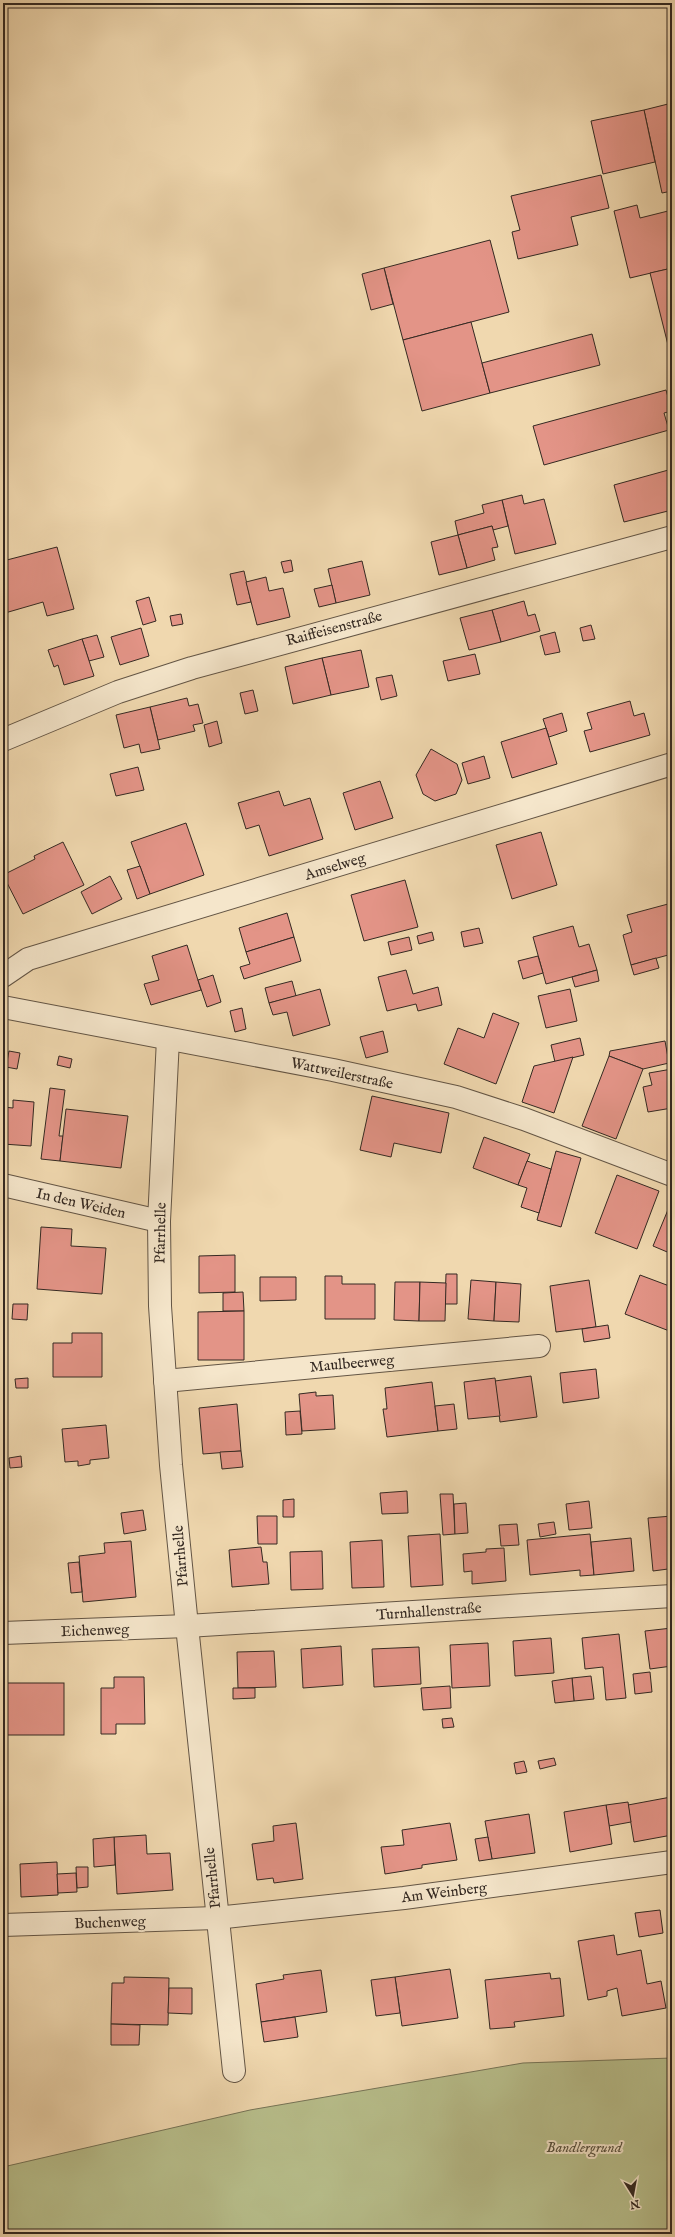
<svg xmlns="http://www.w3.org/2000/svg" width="675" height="2237" viewBox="0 0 675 2237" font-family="'IM FELL English',serif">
	<rect width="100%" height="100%" fill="#f0d8af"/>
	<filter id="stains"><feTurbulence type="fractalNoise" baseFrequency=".005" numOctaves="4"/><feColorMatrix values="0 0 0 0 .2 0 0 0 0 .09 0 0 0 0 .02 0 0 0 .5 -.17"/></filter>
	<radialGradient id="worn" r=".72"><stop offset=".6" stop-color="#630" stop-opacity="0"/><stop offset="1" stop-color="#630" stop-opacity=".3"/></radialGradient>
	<polygon fill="#b8bf8c" stroke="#767457" points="672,2058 672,2234 3,2234 3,2167 250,2110 523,2063"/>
	<g fill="#e39487" stroke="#342922">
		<polygon points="672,103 672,191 662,193 644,110"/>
		<polygon points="644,110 655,162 603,174 591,121"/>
		<polygon points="601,175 609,208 571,217 578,245 518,259 512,232 520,230 511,196"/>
		<polygon points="637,205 640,218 672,210 672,268 630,278 614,211"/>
		<polygon points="490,240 509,312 403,340 384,268"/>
		<polygon points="384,268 393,304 371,310 362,274"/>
		<polygon points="672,268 672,344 668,345 650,273"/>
		<polygon points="471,322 490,393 422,411 403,340"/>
		<polygon points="592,334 600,365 490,393 482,363"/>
		<polygon points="666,390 672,411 664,413 669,430 544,465 533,426"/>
		<polygon points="672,469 672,510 624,522 614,485"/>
		<polygon points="522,495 524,504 544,499 556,544 515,554 502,500"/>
		<polygon points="502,500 508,526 493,530 492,526 458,535 455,521 484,513 482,505"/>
		<polygon points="492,526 498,547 492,548 495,560 467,568 458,535"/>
		<polygon points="458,535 467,568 439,575 431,542"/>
		<polygon points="57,547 74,609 47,616 43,602 5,613 3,605 3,561"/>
		<polygon points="291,560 293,571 284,573 281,562"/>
		<polygon points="362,561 370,595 336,603 328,569"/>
		<polygon points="244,571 251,602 237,605 230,574"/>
		<polygon points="266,577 269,591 283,588 290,617 257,625 246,582"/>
		<polygon points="332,585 336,603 319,607 314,589"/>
		<polygon points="149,597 156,621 143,625 136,601"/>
		<polygon points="524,601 528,616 535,614 540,631 501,642 492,610"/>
		<polygon points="492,610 501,642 469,650 460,618"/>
		<polygon points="181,614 183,624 172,626 170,616"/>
		<polygon points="672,617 672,632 668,618"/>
		<polygon points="591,625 595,639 583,641 580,628"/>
		<polygon points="141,628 149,656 120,665 111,637"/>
		<polygon points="555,632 560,652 545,655 540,636"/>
		<polygon points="97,635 104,657 89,661 82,639"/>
		<polygon points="82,639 94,676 64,685 58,665 54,667 48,650"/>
		<polygon points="361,650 369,687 331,695 322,658"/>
		<polygon points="475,654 480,674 448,681 443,661"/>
		<polygon points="322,658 331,695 293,704 285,667"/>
		<polygon points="392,675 397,696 381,700 376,678"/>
		<polygon points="253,690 258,711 245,714 240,693"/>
		<polygon points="187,698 189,706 198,704 203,723 193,725 195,731 158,740 150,707"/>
		<polygon points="630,701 634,716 644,713 650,735 590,752 584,731 592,729 587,713"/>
		<polygon points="150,707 160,749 141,753 139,744 124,748 116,715"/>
		<polygon points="562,713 567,731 549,737 543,719"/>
		<polygon points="217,721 222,743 209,747 204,725"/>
		<polygon points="546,728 557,764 512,778 501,742"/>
		<polygon points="431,749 457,764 462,780 456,794 435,801 423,794 416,775"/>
		<polygon points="484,756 490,778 468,784 462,763"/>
		<polygon points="138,767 144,790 116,796 110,774"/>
		<polygon points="380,781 393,818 355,830 343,793"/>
		<polygon points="279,791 284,806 310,798 323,839 269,856 259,825 246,829 238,803"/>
		<polygon points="186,823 204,875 150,894 131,842"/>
		<polygon points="541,832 557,885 512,899 496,845"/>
		<polygon points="63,842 84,885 23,914 3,875 35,859 34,856"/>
		<polygon points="140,866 150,894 137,899 127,870"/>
		<polygon points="110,876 122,899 92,914 81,892"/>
		<polygon points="405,880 418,927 364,941 351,895"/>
		<polygon points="668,904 672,917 672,954 631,965 623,935 632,932 627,915"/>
		<polygon points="287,913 294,937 246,952 239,928"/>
		<polygon points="573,926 579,947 589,944 597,970 546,984 533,937"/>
		<polygon points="479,928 483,943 464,947 461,932"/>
		<polygon points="432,932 434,940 419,944 417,936"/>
		<polygon points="294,937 301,961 244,979 240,967 250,964 246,952"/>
		<polygon points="409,937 412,950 391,955 388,942"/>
		<polygon points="187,945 201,990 151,1005 144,984 159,980 152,956"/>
		<polygon points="538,956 543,973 523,979 518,961"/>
		<polygon points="656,958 659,968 634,975 631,965"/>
		<polygon points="406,970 413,994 438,987 442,1005 418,1011 416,1004 387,1011 378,977"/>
		<polygon points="597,970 599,981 575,987 572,977"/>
		<polygon points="213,975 221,1002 207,1007 198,980"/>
		<polygon points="292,981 296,996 269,1003 265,988"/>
		<polygon points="320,989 330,1025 293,1036 287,1012 273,1015 269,1003"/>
		<polygon points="570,989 577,1021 546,1028 538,996"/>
		<polygon points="242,1008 246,1029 235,1032 230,1011"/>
		<polygon points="493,1013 519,1023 496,1084 444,1064 458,1028 484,1038"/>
		<polygon points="383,1031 388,1052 366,1058 360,1037"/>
		<polygon points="580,1038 584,1055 555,1062 551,1045"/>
		<polygon points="665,1041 669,1063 643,1069 609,1056 610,1051"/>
		<polygon points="9,1051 20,1053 17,1069 6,1067"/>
		<polygon points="59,1056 72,1059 70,1068 57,1065"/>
		<polygon points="609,1056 643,1069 616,1139 582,1126"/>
		<polygon points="573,1057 554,1113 522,1102 534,1066"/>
		<polygon points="672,1069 672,1108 648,1112 643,1087 652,1085 649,1073"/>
		<polygon points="50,1088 65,1090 59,1136 63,1136 60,1161 41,1159"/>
		<polygon points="372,1096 449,1113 441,1153 394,1143 391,1157 360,1150"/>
		<polygon points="13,1100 34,1102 31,1146 3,1144 3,1107 13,1108"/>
		<polygon points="66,1109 128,1116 121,1168 60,1161"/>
		<polygon points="484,1137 530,1154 518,1185 473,1168"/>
		<polygon points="556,1151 581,1158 561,1227 537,1220"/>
		<polygon points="527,1161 551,1169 539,1213 521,1207 527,1188 518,1185"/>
		<polygon points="617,1175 659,1191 637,1249 595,1233"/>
		<polygon points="672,1200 672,1254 653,1246"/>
		<polygon points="41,1227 72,1229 71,1246 106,1248 102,1294 37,1289"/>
		<polygon points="235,1255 235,1292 199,1293 199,1256"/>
		<polygon points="446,1274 457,1274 457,1304 445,1304"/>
		<polygon points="640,1275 672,1287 672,1332 625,1314"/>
		<polygon points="325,1276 342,1276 342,1284 375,1284 375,1319 325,1319"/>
		<polygon points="260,1277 296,1277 296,1300 260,1301"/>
		<polygon points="471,1280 496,1282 494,1321 468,1319"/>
		<polygon points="589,1280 596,1327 556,1332 550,1286"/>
		<polygon points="395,1282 420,1282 419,1321 394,1320"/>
		<polygon points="420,1282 446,1283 445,1321 419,1321"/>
		<polygon points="496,1282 521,1284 519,1322 494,1321"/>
		<polygon points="243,1292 244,1311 223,1311 223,1293"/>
		<polygon points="13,1304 28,1304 27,1320 12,1319"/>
		<polygon points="244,1311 244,1360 198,1360 198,1312"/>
		<polygon points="608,1325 610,1338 584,1342 582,1329"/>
		<polygon points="72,1333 102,1333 102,1377 53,1377 53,1343 72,1343"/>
		<polygon points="596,1369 599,1398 563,1403 560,1373"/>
		<polygon points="531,1376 537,1417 500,1422 495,1381"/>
		<polygon points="28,1378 28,1388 16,1388 15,1379"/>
		<polygon points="495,1378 500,1416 468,1419 464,1382"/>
		<polygon points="432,1382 438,1431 387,1437 383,1409 387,1409 385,1388"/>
		<polygon points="316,1392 316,1396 333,1395 335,1429 302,1431 299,1394"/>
		<polygon points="237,1404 241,1451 203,1454 199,1408"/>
		<polygon points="454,1404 457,1429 438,1431 435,1406"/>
		<polygon points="300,1411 302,1434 286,1435 285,1412"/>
		<polygon points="672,1416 672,1428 669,1428 668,1417"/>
		<polygon points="106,1425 109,1458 90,1460 90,1464 78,1466 78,1461 65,1462 62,1429"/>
		<polygon points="241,1451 243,1467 222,1469 220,1452"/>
		<polygon points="21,1456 22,1467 10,1468 9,1458"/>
		<polygon points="407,1491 408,1513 382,1514 380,1493"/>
		<polygon points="440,1494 453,1494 455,1534 443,1535"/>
		<polygon points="294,1499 294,1517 283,1517 283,1500"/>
		<polygon points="589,1501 592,1528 569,1530 566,1504"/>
		<polygon points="466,1503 468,1533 455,1534 454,1504"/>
		<polygon points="143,1510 146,1530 124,1534 121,1513"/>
		<polygon points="257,1516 277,1516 277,1544 258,1544"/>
		<polygon points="672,1516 672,1575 669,1575 668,1569 653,1571 648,1518"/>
		<polygon points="554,1522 556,1534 540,1537 538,1524"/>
		<polygon points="517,1524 519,1545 501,1546 499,1525"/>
		<polygon points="440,1534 443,1585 411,1587 408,1536"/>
		<polygon points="590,1534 594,1575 580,1576 580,1570 530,1575 527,1540"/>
		<polygon points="631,1538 634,1571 594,1575 591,1542"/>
		<polygon points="382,1540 384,1587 352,1588 350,1542"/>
		<polygon points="131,1541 136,1597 83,1602 79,1556 105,1553 104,1543"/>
		<polygon points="261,1547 263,1562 267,1562 269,1584 232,1587 229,1550"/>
		<polygon points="504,1548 506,1581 472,1584 472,1571 464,1572 463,1554 486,1552 486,1549"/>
		<polygon points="322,1551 323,1589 291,1590 290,1552"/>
		<polygon points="79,1562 82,1592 71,1593 68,1563"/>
		<polygon points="672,1628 672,1666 650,1669 645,1631"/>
		<polygon points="619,1634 626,1698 606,1700 603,1667 585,1669 582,1638"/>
		<polygon points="551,1638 554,1673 515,1676 513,1641"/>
		<polygon points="488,1643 490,1686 452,1688 450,1645"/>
		<polygon points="341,1646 343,1685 303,1688 301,1649"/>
		<polygon points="419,1647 421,1684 374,1687 372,1649"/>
		<polygon points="274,1651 276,1687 238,1688 237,1652"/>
		<polygon points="650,1672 652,1692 635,1694 633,1674"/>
		<polygon points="591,1676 594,1699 574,1701 572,1678"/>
		<polygon points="114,1677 144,1677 145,1724 116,1724 116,1734 101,1734 101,1688 114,1688"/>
		<polygon points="572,1678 574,1701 555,1703 552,1681"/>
		<rect x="4" y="1683" width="60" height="52"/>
		<polygon points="450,1686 451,1708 423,1710 421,1688"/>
		<polygon points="233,1688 255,1688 255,1698 233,1699"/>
		<polygon points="452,1718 454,1727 443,1728 442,1719"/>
		<polygon points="3,1745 6,1775 3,1775"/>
		<polygon points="554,1758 556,1765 540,1769 538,1761"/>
		<polygon points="524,1761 527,1772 516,1774 514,1763"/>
		<polygon points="671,1797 672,1835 634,1842 628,1805"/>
		<polygon points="628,1802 631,1822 609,1826 606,1805"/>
		<polygon points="606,1805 612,1844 570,1852 564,1812"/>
		<polygon points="529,1814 535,1853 492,1859 485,1821"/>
		<polygon points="296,1823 303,1879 274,1883 273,1878 257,1880 252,1844 274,1841 273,1826"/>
		<polygon points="450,1823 457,1860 422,1865 422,1868 385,1874 381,1847 404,1845 402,1830"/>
		<polygon points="146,1835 147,1854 170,1853 173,1890 117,1894 114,1837"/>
		<polygon points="114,1837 115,1865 94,1867 93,1839"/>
		<polygon points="488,1837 492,1859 479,1861 475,1839"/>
		<polygon points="57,1862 58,1895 21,1897 20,1864"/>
		<polygon points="76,1867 88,1867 88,1887 77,1888"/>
		<polygon points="76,1873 77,1892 58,1893 57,1874"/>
		<polygon points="660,1910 663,1933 639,1937 635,1913"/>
		<polygon points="669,1919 672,1919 672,1940"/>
		<polygon points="614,1935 617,1955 641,1950 647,1984 661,1981 666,2008 622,2016 617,1988 607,1991 607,1996 588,2000 578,1941"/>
		<polygon points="450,1969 458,2018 402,2026 395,1977"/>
		<polygon points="321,1970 327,2012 261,2022 256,1984 284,1979 283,1975"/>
		<polygon points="550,1973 551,1979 560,1978 564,2016 514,2022 515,2027 490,2029 485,1980"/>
		<polygon points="124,1977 169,1978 168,2025 111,2024 112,1983 124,1983"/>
		<polygon points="395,1977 400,2013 376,2016 371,1980"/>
		<polygon points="169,1988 192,1988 192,2014 168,2013"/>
		<polygon points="295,2017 298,2037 264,2042 261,2022"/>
		<polygon points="111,2024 140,2025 139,2045 111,2045"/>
	</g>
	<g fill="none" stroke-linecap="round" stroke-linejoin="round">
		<defs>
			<g id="street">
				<polyline points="3,740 118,692 192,668 672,537"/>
				<polyline points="3,976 28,959 672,764"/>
				<polyline points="3,1007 333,1070 456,1097 524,1119 672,1175"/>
				<polyline points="168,1039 159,1221 160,1306 171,1465 187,1626 234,2071"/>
				<polyline points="3,1185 159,1221"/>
				<polyline points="165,1381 539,1346"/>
				<polyline points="3,1633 187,1626 672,1596"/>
				<polyline points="3,1925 216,1918 404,1898 672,1862"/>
			</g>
		</defs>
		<use href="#street" stroke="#635545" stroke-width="24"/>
		<use href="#street" stroke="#f5e6cb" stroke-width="22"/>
	</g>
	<g text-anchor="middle" stroke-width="4" stroke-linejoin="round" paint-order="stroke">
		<g font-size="15" fill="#342922" stroke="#f5e6cb">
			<text transform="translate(334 628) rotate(-15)" y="5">Raiffeisenstraße</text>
			<text transform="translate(335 866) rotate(-17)" y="5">Amselweg</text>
			<text transform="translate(342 1073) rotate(12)" y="5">Wattweilerstraße</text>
			<text transform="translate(81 1203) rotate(13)" y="5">In den Weiden</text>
			<text transform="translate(160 1233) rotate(-89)" y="5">Pfarrhelle</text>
			<text transform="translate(352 1363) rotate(-5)" y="5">Maulbeerweg</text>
			<text transform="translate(180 1556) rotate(-95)" y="5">Pfarrhelle</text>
			<text transform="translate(429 1611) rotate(-4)" y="5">Turnhallenstraße</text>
			<text transform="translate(95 1630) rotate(-2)" y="5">Eichenweg</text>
			<text transform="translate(212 1878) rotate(-96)" y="5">Pfarrhelle</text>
			<text transform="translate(444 1892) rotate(-7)" y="5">Am Weinberg</text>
			<text transform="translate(110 1922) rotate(-2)" y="5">Buchenweg</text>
		</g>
		<g font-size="15" font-style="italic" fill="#554e3c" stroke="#f5e6cb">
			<text x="584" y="2152">Bandlergrund</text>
		</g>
	</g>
	<rect width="675" height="2237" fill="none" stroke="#f0d8af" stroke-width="16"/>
	<rect x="4" y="4" width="667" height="2229" fill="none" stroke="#342922" stroke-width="2"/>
	<rect x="8" y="8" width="659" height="2221" fill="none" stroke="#342922"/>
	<g transform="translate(633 2195) rotate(169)" stroke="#f5e6cb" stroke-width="3" paint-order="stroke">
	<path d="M0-3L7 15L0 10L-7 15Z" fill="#342922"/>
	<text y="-6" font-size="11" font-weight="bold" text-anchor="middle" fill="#342922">N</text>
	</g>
	<rect width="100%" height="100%" filter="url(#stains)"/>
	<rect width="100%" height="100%" fill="url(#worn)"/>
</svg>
